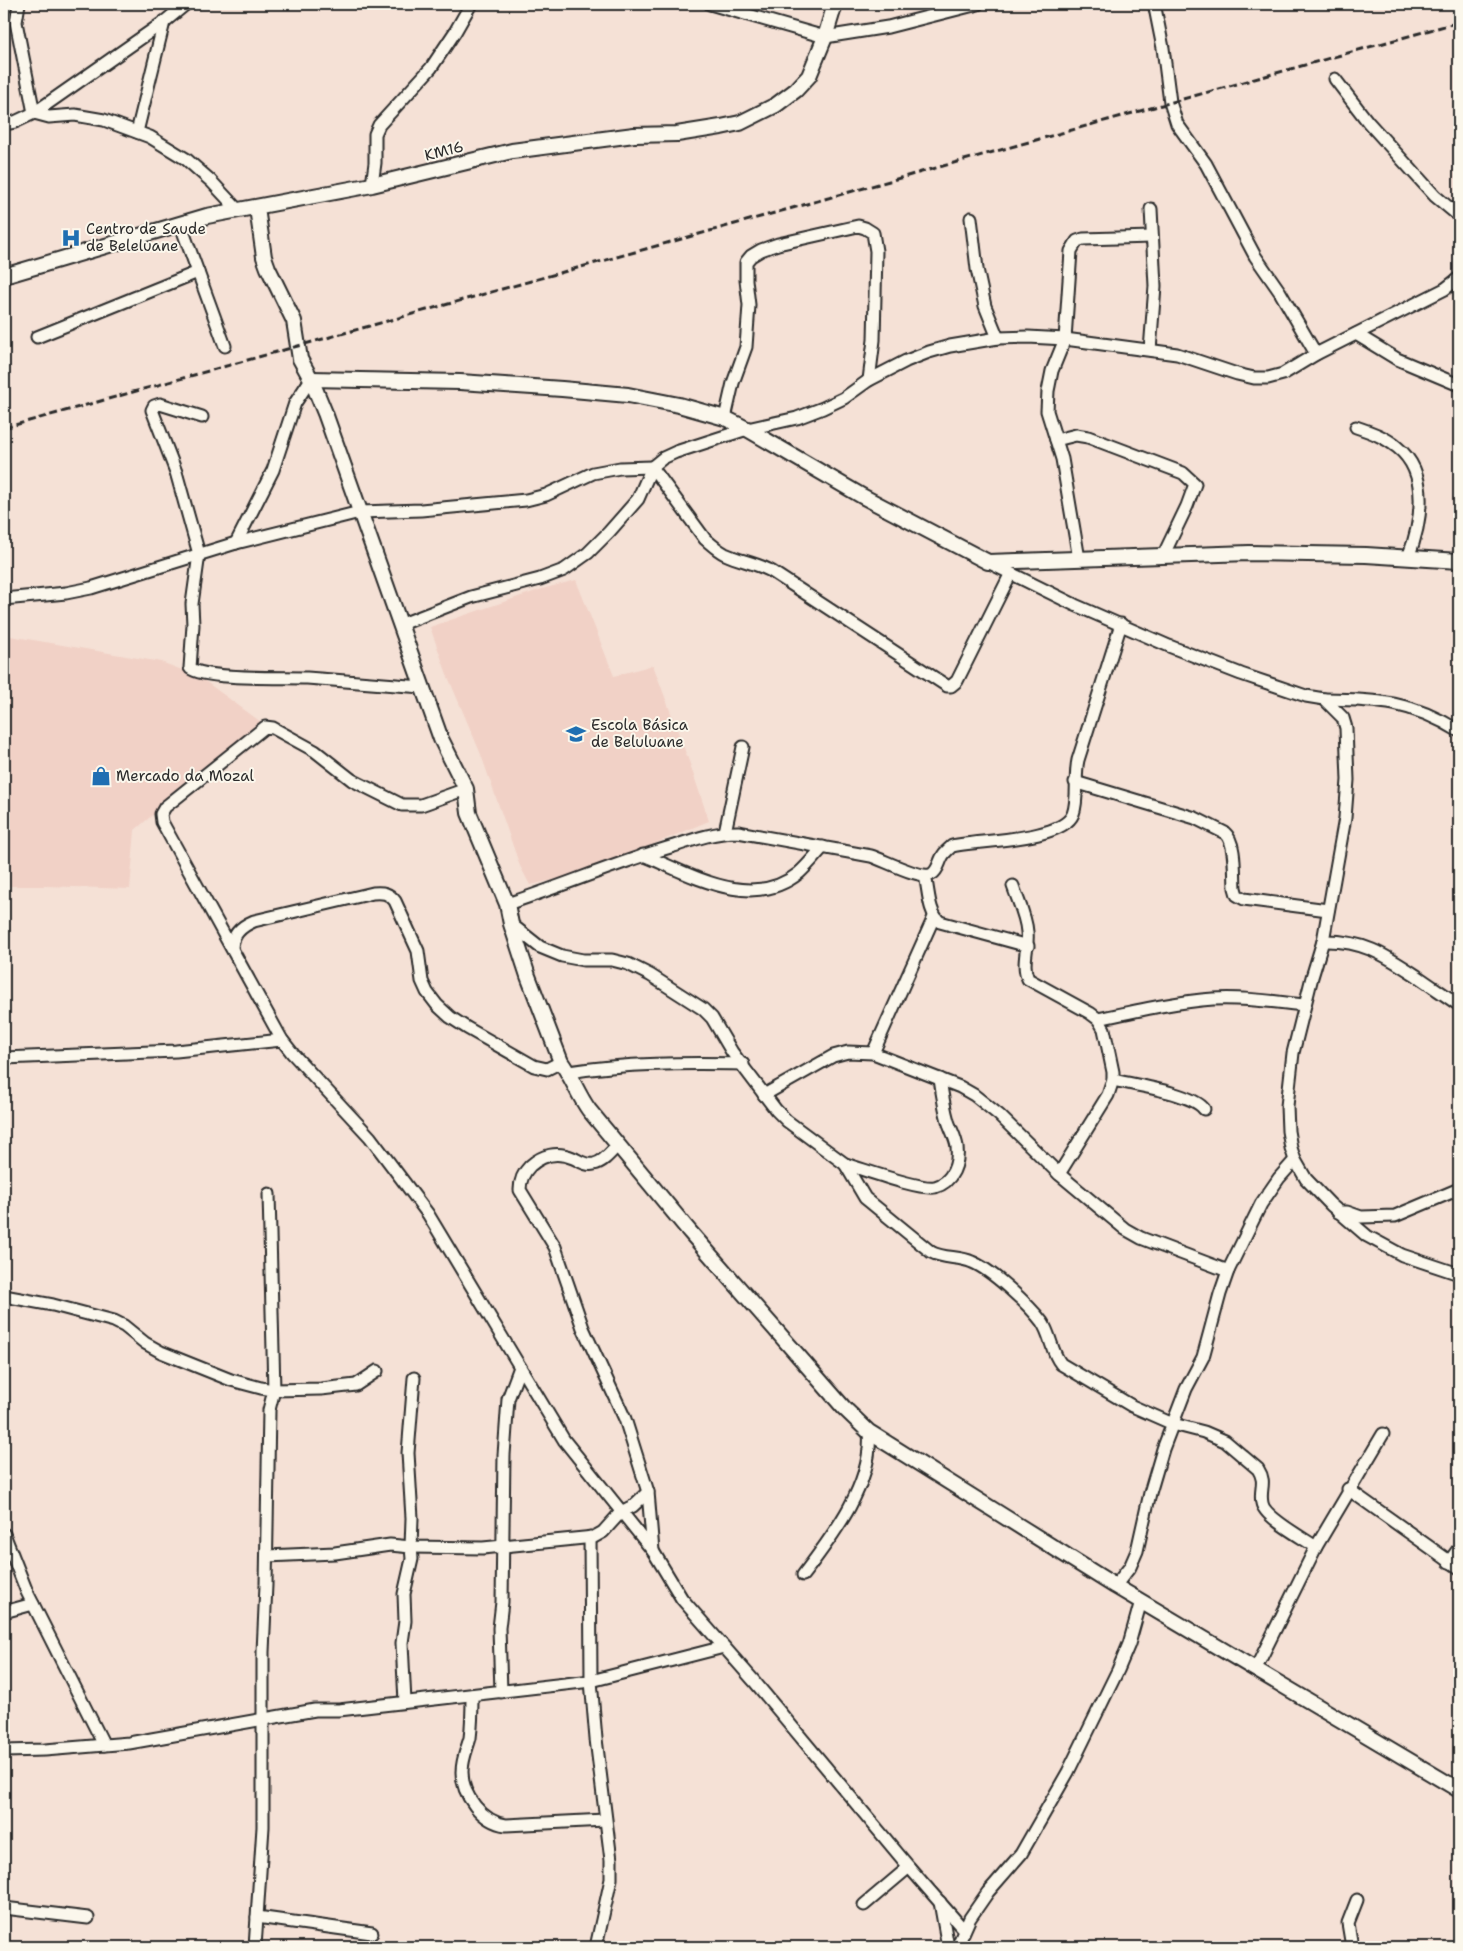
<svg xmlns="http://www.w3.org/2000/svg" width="1463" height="1951" viewBox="0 0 1463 1951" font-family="'Shantell Sans',sans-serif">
	<rect width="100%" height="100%" fill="#f5e1d6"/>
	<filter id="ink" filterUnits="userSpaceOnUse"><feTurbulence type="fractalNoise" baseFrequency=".02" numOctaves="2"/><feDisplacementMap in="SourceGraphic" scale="10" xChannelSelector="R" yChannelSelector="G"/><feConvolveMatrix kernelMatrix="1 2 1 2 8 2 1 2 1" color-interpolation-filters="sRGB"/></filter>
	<g filter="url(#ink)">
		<g fill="#f1d1c6">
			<polygon points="576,580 614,676 653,665 690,764 709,821 637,851 562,878 530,885 520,866 480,752 448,677 430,627 542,589"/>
			<polygon points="4,635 161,662 198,676 261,722 135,830 130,889 45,886 4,886"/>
		</g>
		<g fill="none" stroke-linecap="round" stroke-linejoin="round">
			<defs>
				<g id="minor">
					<polyline points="19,4 16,22 34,113 49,117 75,115 104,120 150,137 186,159 211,181 237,209"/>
					<polyline points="710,4 825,37 888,27 978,4"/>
					<polyline points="1155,8 1163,48 1170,102 1177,124 1206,164 1255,256 1280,292 1316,354"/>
					<polyline points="1335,79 1368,122 1435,196 1459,216"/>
					<polyline points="4,124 15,122 34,113 164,22 186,4"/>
					<polyline points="137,132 164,22"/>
					<polyline points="372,185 375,163 375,134 379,125 431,68 455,32 471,4"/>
					<polyline points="971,218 977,269 985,306 998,338"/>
					<polyline points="180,223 225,346"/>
					<polyline points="1356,334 1397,359 1459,385"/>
					<polyline points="37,337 198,272"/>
					<polyline points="1150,350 1155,286 1151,209"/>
					<path d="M202,417L160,404L154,406L152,410L176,472L199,554L192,604L193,625L190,668C206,680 283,677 307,678C346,681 384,684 422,687"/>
					<polyline points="725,418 733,383 746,347 749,305 746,280 746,262 751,256 761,250 778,244 858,226 865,228 873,233 876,251 874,340 869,380"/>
					<path d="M1356,427C1371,432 1385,437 1397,447C1431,474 1421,524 1408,558"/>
					<polyline points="1056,440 1076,435 1088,437 1183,473 1195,484 1187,506 1163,556"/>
					<polyline points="236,543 273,470 295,403 311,379"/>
					<polyline points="1079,559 1062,459 1047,411 1048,391 1052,371 1065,339 1071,251 1077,241 1083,239 1152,237"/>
					<polyline points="988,562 1075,605 1169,646 1241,674 1306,696 1324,699 1343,718 1346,728 1348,780 1345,818 1323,941 1312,977 1293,1053 1287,1106 1288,1131 1291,1148 1295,1160 1306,1179 1331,1205 1367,1236 1402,1255 1459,1274"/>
					<path d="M4,599L66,593L91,588L236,543L360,512L421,510L526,500L546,495L593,473L620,468L652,467L705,539C711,544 717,550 725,554C740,561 756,563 771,571L947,686H951L957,681L1010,575"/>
					<polyline points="402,624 471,597 540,579 564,570 588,553 609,532 638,499 652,467 663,458 676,452 747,429 797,418 823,408 844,398 869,380 906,361 929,352 950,346 998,338 1028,337 1065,339 1177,354 1237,374 1254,378 1268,378 1283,374 1316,354 1445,289 1459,278"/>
					<path d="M1324,699C1379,700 1411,701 1459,731"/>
					<path d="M1075,782L1195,818L1225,833C1236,842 1234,873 1235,888L1237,895L1244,899L1328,910"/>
					<polyline points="466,789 421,805 402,805 352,780 315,751 273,728 265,727 165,807 161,814 162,822 282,1040 293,1054 370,1137 428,1214 564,1440 653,1551 682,1599 754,1681 909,1867 964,1930"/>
					<polyline points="725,832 743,747"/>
					<path d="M643,855C690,874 751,912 799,873C807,866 815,856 823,847"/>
					<path d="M925,876C929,891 928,912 940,922L1028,946"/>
					<path d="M1013,886C1018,901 1026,916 1027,932C1029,948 1021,964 1028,979L1090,1013L1098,1019L1104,1029L1113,1072V1080L1108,1095L1059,1174"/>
					<path d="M507,904C563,886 618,862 674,846C695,839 715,832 738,832L871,856C884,860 921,880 932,874C939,870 939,860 944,854C946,851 950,848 952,846C979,840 1062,841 1073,814C1079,799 1074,777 1078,760L1121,624"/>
					<path d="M511,924L540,947L562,956L583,960H612L628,964L650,975L703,1009L712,1018L732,1052L776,1110L787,1121L845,1164L865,1198L931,1252C944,1259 959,1256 972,1262C992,1270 1029,1305 1042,1322C1051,1335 1051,1352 1061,1364L1132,1406L1173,1424L1204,1432L1225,1441L1258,1469C1267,1483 1259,1489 1262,1503C1264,1517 1303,1538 1316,1547"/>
					<path d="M1323,941C1363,940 1385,955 1417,976C1431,986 1445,995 1459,1005"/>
					<path d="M232,948C232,934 242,926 254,921L373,893C383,892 389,893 395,901L418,951L422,981L427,992L437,1005L450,1017L467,1028L534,1066L547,1069L561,1062"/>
					<path d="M1098,1019C1136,1011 1174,1002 1213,999C1243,997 1275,1002 1305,1005"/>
					<polyline points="873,1053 934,917"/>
					<polyline points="4,1058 176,1051 282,1040"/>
					<path d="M569,1072C627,1063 684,1063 743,1064"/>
					<path d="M1113,1080C1134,1085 1192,1093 1204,1109"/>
					<polyline points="764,1095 833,1056 848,1052 873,1053 960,1087 974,1095 999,1115 1059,1174 1125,1229 1141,1238 1228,1271"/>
					<path d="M618,1145C611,1152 604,1162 594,1164C586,1166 580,1161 573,1158C557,1151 542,1155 530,1166C523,1173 520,1180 520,1190L555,1247L583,1328L625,1419L648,1492L653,1551"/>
					<path d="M845,1164C863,1169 919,1190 935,1187C953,1182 959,1163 957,1147C956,1138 951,1130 948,1121C944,1107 942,1093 940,1079"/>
					<polyline points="1338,1212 1347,1212 1361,1217 1395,1216 1459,1189"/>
					<polyline points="4,1296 53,1305 114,1321 124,1326 145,1343 161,1352 231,1380 261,1388 274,1390 321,1389 356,1385 377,1371"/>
					<polyline points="414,1378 408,1453 412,1518 411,1547 483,1548 594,1537 603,1532 621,1512 633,1506 648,1492"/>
					<polyline points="1348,1489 1459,1568"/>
					<polyline points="4,1534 27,1592 104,1745"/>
					<polyline points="590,1537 591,1681 596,1739 611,1860 611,1879 596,1947"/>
					<polyline points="267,1556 335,1553 390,1545 411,1547 412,1559 404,1594 405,1621 402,1643 405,1702"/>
					<polyline points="1449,1562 1459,1548"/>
					<path d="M803,1575C832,1537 874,1483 869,1432"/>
					<polyline points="1115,1586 1130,1567 1137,1551 1150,1493 1163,1449 1186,1389 1203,1357 1220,1294 1228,1271 1261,1204 1279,1178 1295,1160"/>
					<polyline points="4,1612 33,1604"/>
					<polyline points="1256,1668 1316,1547 1383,1434"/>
					<polyline points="501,1692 499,1628 502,1602 504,1455 508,1399 520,1367"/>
					<path d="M472,1695C472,1709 472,1723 470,1738C467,1749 462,1759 462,1772C462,1795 482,1822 506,1825L605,1820"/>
					<polyline points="4,1751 45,1750 129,1743 315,1710 339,1710 591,1681 724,1647"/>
					<polyline points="940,1902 948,1947"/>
					<polyline points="864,1905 909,1867"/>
					<polyline points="4,1908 88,1918"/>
					<polyline points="257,1917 372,1933"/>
					<polyline points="255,1947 263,1827 263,1652 266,1585 269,1410 274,1390 269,1194"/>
					<polyline points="957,1947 970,1918 988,1892 1021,1854 1068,1772 1118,1670 1129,1644 1141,1601"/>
					<polyline points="1352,1947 1348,1923 1357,1900"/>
				</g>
				<g id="tertiary">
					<path d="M257,208L264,257L268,268L294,321L300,359L311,379L325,413L441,739L466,789L469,813L507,904L511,924L528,976L561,1062C572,1077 578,1095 589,1110L690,1232L844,1408L869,1432L1115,1586L1459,1790"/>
					<polyline points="4,276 207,216 372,185 512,151 634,135 677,134 721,127 740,123 776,105 796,90 809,76 825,37 835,4"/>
					<polyline points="311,379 460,382 562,389 628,395 679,405 725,418 747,429 862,496 988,562 1249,553 1366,555 1459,561"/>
				</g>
			</defs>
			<use href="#minor" stroke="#2b2b2b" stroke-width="15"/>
			<use href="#tertiary" stroke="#2b2b2b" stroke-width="18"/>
			<use href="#minor" stroke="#fbf7ec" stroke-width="11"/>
			<use href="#tertiary" stroke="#fbf7ec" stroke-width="14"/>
			<polyline stroke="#2b2b2b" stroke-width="3" stroke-dasharray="8 4" stroke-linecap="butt" points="4,428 1459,22"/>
		</g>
	</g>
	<defs>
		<symbol id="hospital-bare" viewBox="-9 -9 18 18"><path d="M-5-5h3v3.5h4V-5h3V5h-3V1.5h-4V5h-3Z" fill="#1f6fb2" stroke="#fbf7ec" stroke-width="2.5" paint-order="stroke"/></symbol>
		<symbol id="school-bare" viewBox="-9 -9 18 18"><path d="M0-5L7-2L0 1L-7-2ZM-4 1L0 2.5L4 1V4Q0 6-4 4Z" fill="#1f6fb2" stroke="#fbf7ec" stroke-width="2.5" paint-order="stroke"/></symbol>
		<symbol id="shop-bare" viewBox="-9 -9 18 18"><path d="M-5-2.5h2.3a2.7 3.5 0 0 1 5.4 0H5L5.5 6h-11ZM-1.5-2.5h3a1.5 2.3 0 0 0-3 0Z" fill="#1f6fb2" stroke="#fbf7ec" stroke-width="2.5" paint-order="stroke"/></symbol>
	</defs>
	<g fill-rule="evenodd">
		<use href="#hospital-bare" x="57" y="224" width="28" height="28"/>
		<use href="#school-bare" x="562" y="720" width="28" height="28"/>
		<use href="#shop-bare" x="87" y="762" width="28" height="28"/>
	</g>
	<g text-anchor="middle" stroke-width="4" stroke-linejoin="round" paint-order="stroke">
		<g font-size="15" fill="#2b2b2b" stroke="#fbf7ec">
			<text transform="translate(444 151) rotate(-14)" y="5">KM16</text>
		</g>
		<g font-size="15" fill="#2b2b2b" stroke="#fbf7ec" text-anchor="start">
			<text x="86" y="234">Centro de Saude<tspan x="86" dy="17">de Beleluane</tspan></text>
			<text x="591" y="730">Escola Básica<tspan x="591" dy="17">de Beluluane</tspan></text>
			<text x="116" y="781">Mercado da Mozal</text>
		</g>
	</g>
	<rect width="1463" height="1951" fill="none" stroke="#fbf7ec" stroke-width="20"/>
	<rect x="10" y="10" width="1443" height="1931" fill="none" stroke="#2b2b2b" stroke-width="2" filter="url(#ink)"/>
</svg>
